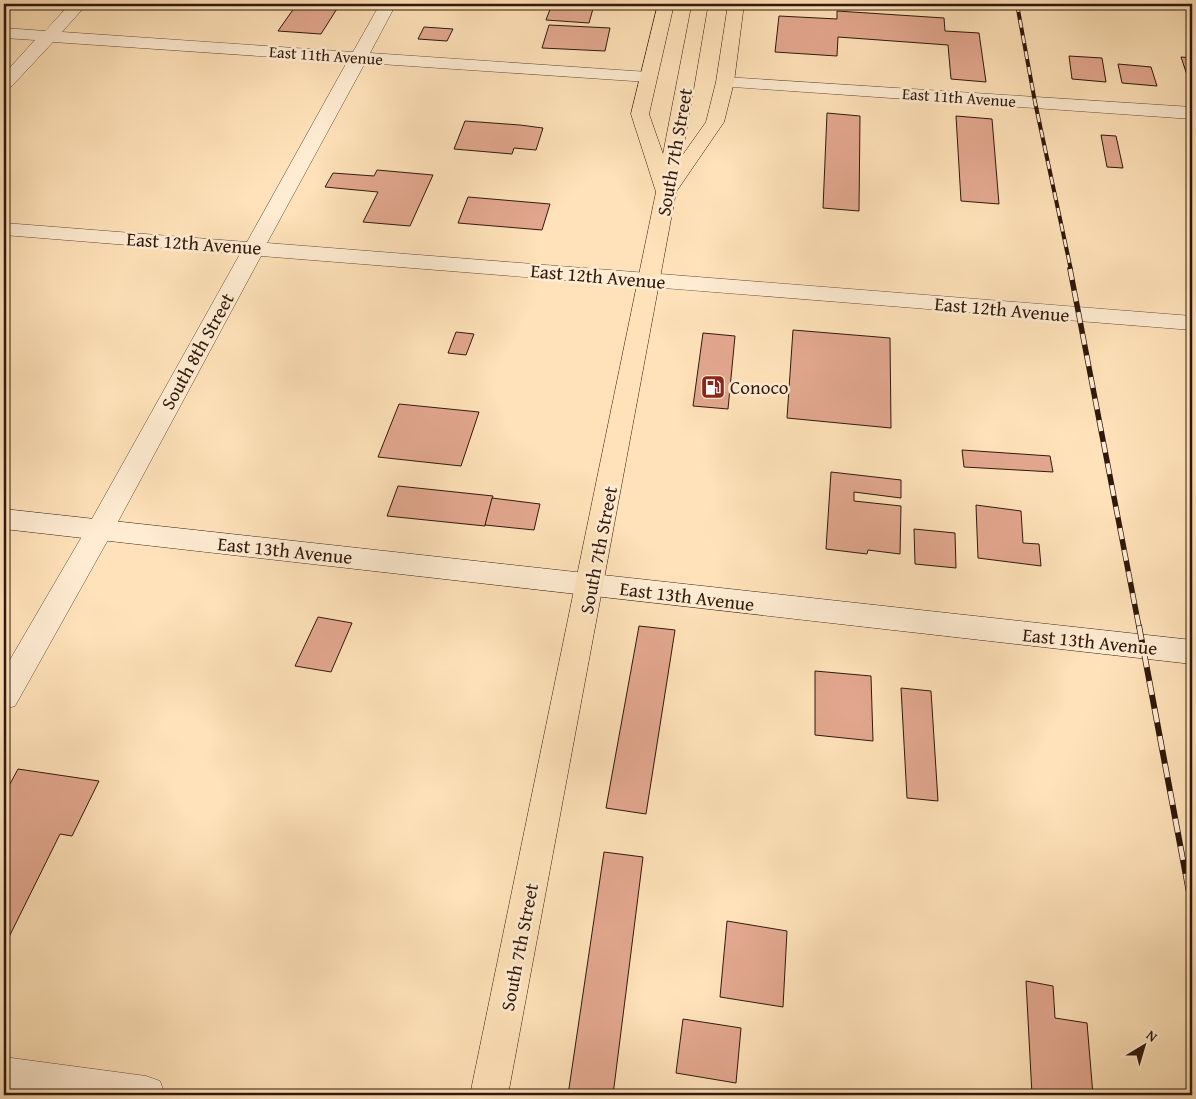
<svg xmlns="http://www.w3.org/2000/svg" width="1196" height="1099" viewBox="0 0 1196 1099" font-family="'Gentium Book Plus',serif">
	<rect width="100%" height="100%" fill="#ffe2b9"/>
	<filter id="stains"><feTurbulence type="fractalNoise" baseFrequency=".004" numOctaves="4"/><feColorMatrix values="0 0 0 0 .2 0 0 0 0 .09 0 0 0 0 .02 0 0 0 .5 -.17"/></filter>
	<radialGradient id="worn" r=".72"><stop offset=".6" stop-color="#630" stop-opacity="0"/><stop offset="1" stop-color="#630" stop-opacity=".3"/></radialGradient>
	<g fill="#e3a88f" stroke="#30180c">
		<polygon points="297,4 344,4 340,4 321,34 278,31"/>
		<polygon points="552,4 579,4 594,5 589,23 546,20"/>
		<polygon points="837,11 944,18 945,31 979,33 986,82 951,79 948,45 838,37 837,56 775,52 779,16 837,19"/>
		<polygon points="549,25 610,28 605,51 542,48"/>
		<polygon points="424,27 453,29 447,41 418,39"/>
		<polygon points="1069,56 1102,58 1106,82 1072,79"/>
		<polygon points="1181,57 1192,58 1192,79 1188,78"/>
		<polygon points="1118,64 1151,67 1157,86 1122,83"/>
		<polygon points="827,113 860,116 859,211 823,208"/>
		<polygon points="956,116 992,119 999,204 961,201"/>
		<polygon points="465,121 520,125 543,128 536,150 514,148 512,154 454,149"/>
		<polygon points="1101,135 1116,136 1123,168 1107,167"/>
		<polygon points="377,170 433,175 410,226 363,222 378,192 325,187 333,173 374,176"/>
		<polygon points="468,197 550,204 542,230 458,223"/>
		<polygon points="793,330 890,338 891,428 787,418"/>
		<polygon points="456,332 474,334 466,355 448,353"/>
		<polygon points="703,333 735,336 728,409 693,406"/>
		<polygon points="399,404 479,412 461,466 378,457"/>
		<polygon points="962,450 1050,456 1053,472 964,467"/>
		<polygon points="831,472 901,480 901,498 854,492 854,501 901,506 900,554 868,550 867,554 826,549"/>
		<polygon points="398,486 493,496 485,526 387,516"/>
		<polygon points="492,498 540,504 534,530 485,525"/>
		<polygon points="976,505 1021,511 1023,543 1039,544 1041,566 978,558"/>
		<polygon points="914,529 955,533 956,568 915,564"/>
		<polygon points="318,617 352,623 331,672 295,666"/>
		<polygon points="639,626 675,630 646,814 606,808"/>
		<polygon points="815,671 871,676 873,741 815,735"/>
		<polygon points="901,688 931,691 938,801 907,798"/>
		<polygon points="18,769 99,781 72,836 60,834 8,939 4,938 4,795"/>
		<polygon points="604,852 643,857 613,1095 568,1095"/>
		<polygon points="727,921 787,931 783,1007 720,997"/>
		<polygon points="1026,981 1053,986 1055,1018 1087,1023 1093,1095 1032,1095"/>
		<polygon points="683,1019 741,1028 736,1083 676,1073"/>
	</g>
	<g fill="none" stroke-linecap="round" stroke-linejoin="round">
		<defs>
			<g id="street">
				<polygon points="70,4 87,4 62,32 353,52 380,4 396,4 370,53 648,72 654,73 657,77 654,81 648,82 365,63 267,243 1192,316 1192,330 261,256 114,529 15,706 4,709 4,670 88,526 240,254 4,235 4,223 247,242 347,62 53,42 10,88 4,89 4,74 35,40 4,38 4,28 45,31"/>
				<polygon points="725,77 1192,107 1192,119 719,86 716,82 719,78"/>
				<polygon points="4,1057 146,1076 160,1081 165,1095 4,1095"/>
			</g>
			<polygon id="secondary" points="4,509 1192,640 1192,664 4,529"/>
			<polygon id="primary" points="658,4 674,4 649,114 663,154 692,4 708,4 682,156 706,122 716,82 728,4 744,4 734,82 724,122 676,192 508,1095 470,1095 656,192 631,114"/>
		</defs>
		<use href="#street" stroke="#644a37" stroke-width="1"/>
		<use href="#secondary" stroke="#30180c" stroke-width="1"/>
		<use href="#primary" stroke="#30180c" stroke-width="1"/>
		<use href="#street" fill="#ffecd2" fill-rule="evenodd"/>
		<use href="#secondary" fill="#ffecd2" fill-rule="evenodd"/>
		<use href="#primary" fill="#ffe2b9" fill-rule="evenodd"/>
		<defs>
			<polyline id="rail-far2" points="1017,4 1035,102 1071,270"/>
			<polyline id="rail-far1" points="1070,269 1139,627"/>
			<polyline id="rail" points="1139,626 1192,908"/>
		</defs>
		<use href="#rail-far2" stroke="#30180c" stroke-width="4"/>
		<use href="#rail-far1" stroke="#30180c" stroke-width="5.5"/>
		<use href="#rail" stroke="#30180c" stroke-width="6"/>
		<use href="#rail-far2" stroke="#ffecd2" stroke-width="2.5" stroke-dasharray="8" stroke-linecap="butt"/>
		<use href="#rail-far1" stroke="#ffecd2" stroke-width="4" stroke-dasharray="11" stroke-linecap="butt"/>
		<use href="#rail" stroke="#ffecd2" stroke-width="4.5" stroke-dasharray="14" stroke-linecap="butt"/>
	</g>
	<defs>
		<symbol id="fuel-square" viewBox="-11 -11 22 22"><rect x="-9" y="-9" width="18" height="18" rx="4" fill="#8f2418" stroke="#ffecd2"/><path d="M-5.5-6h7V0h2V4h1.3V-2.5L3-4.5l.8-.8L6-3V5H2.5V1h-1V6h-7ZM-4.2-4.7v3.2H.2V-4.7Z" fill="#fff"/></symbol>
	</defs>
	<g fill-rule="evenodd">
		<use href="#fuel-square" x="699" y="373" width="28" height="28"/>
	</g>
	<g text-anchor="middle" stroke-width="5" stroke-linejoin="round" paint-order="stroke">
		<g font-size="16" fill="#30180c" stroke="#ffecd2">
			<text transform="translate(326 55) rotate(4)" y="6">East 11th Avenue</text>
			<text transform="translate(959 97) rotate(4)" y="6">East 11th Avenue</text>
		</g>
		<g font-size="19" fill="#30180c" stroke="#ffecd2">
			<text transform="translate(674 152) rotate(-80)" y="7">South 7th Street</text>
			<text transform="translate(194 243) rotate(4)" y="7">East 12th Avenue</text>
			<text transform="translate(598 276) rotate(5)" y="7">East 12th Avenue</text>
			<text transform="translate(1002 309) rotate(5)" y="7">East 12th Avenue</text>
			<text transform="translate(197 351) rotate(-61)" y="7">South 8th Street</text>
			<text transform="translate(285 550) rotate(6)" y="7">East 13th Avenue</text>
			<text transform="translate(598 550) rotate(-79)" y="7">South 7th Street</text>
			<text transform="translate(687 596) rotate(7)" y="7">East 13th Avenue</text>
			<text transform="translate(1090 641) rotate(6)" y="7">East 13th Avenue</text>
			<text transform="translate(519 947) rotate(-79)" y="7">South 7th Street</text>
		</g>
		<g font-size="19" fill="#30180c" stroke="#ffecd2" text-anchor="start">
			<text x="730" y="394">Conoco</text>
		</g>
	</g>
	<rect width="1196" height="1099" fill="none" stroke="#ffe2b9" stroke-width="20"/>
	<rect x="5" y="5" width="1186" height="1089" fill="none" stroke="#30180c" stroke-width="2.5"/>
	<rect x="10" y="10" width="1176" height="1079" fill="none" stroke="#30180c"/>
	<g transform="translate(1144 1046) rotate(38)" stroke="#ffecd2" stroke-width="4" paint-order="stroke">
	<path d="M0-4L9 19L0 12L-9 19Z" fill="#30180c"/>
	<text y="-8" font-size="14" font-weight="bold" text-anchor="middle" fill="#30180c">N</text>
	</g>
	<rect width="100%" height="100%" filter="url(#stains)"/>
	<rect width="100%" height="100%" fill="url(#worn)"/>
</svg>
